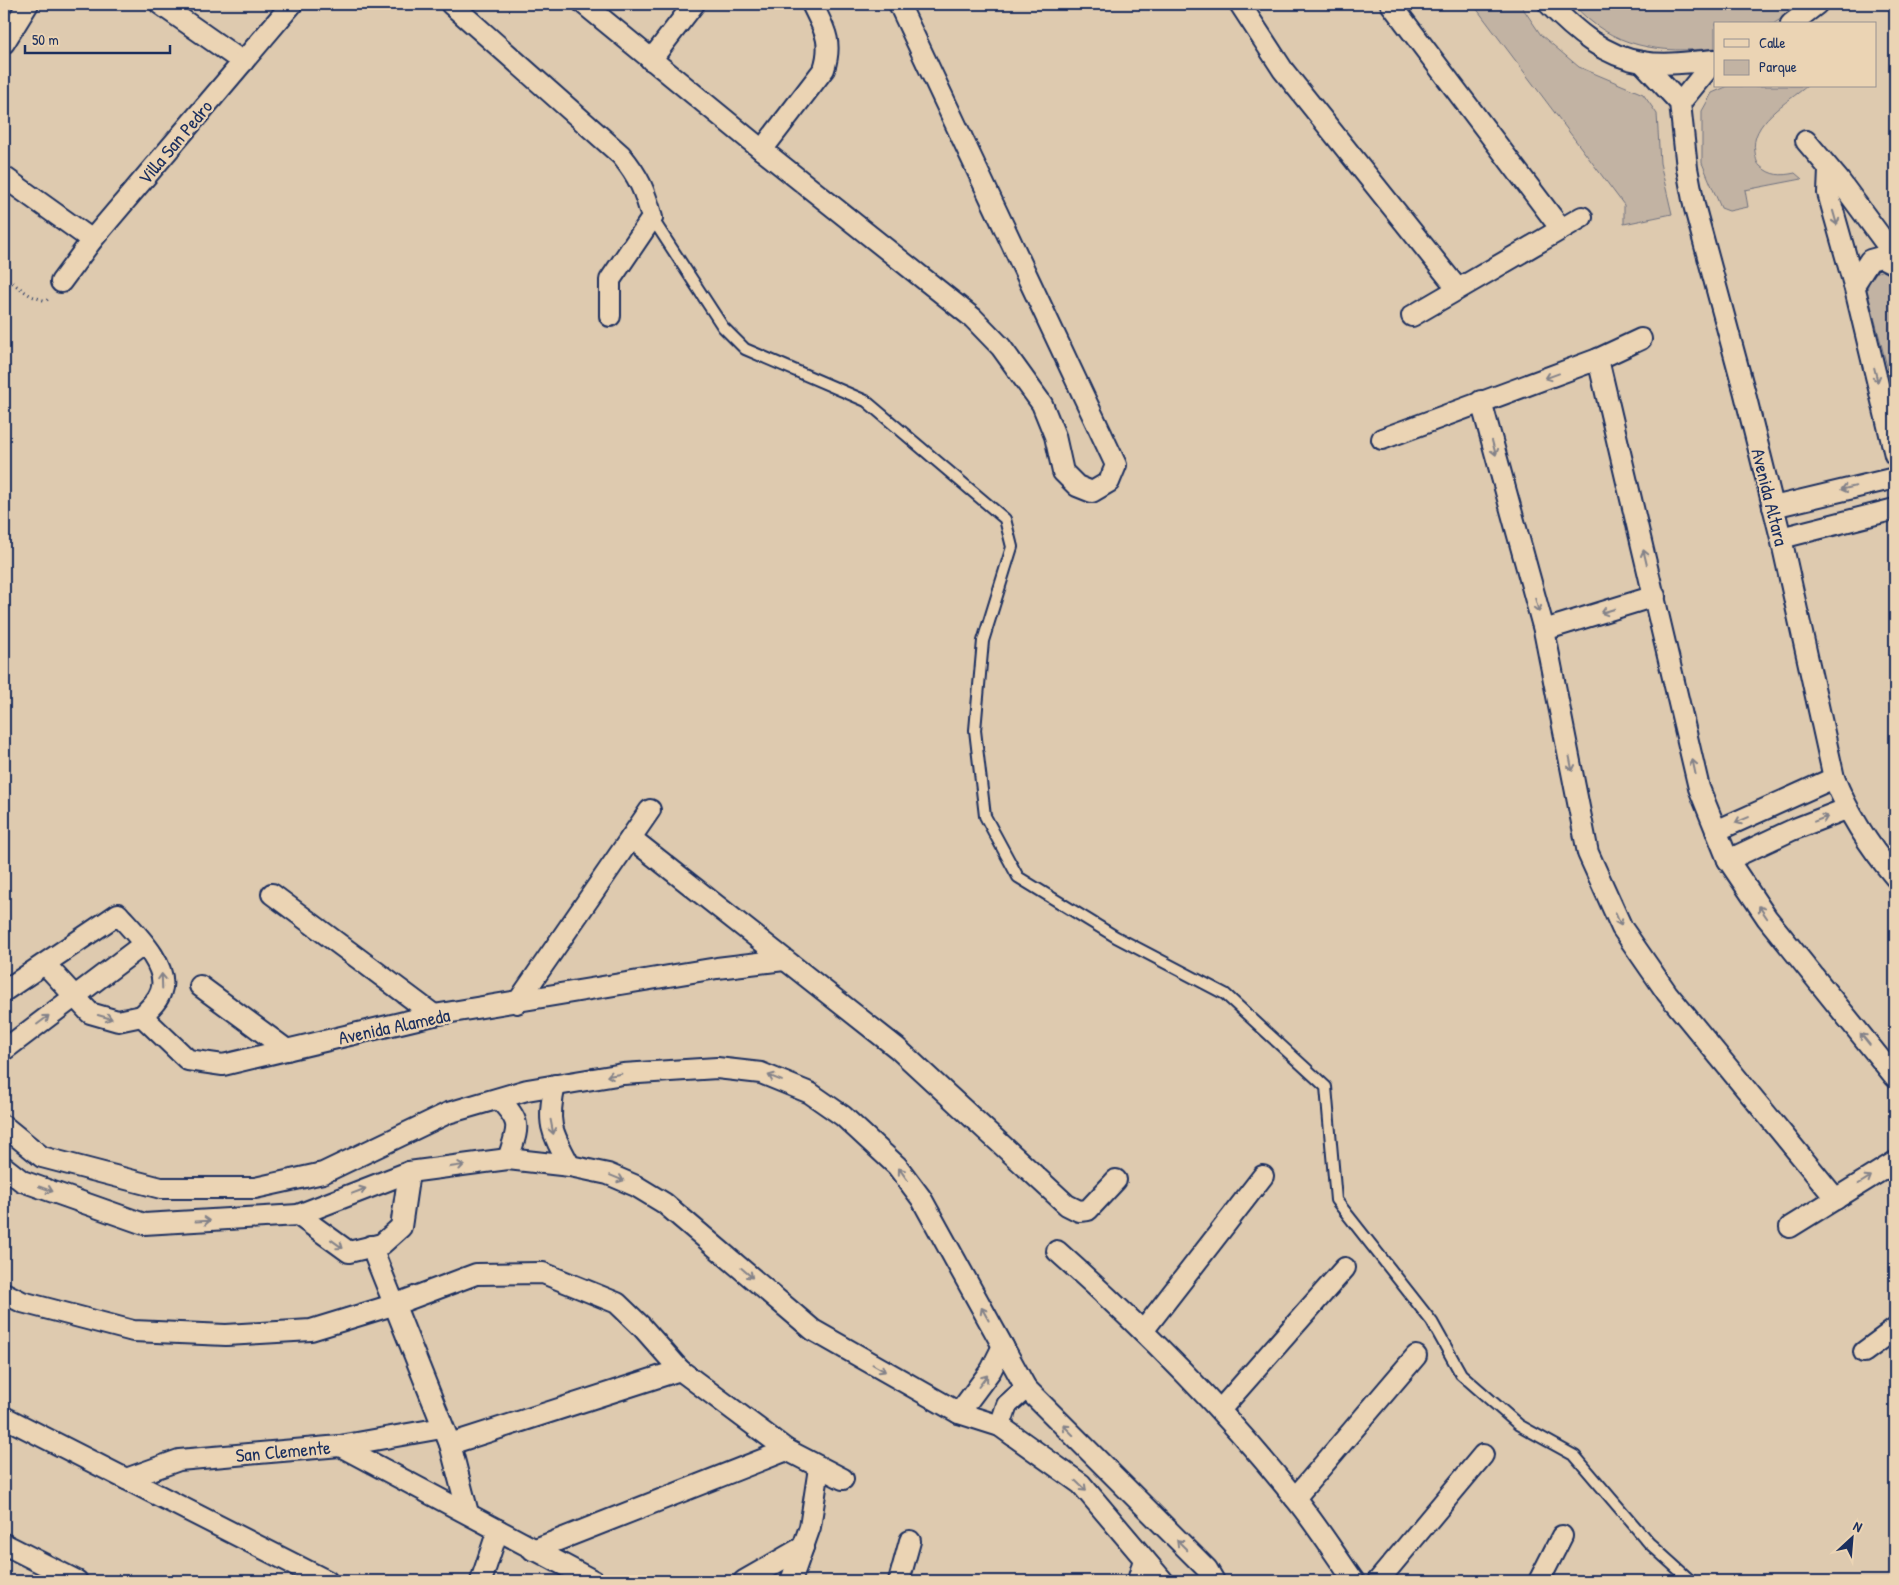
<svg xmlns="http://www.w3.org/2000/svg" width="1899" height="1585" viewBox="0 0 1899 1585" font-family="'Patrick Hand',sans-serif">
	<rect width="100%" height="100%" fill="#decaaf"/>
	<filter id="ink" filterUnits="userSpaceOnUse"><feTurbulence type="fractalNoise" baseFrequency=".02" numOctaves="2"/><feDisplacementMap in="SourceGraphic" scale="10" xChannelSelector="R" yChannelSelector="G"/><feConvolveMatrix kernelMatrix="1 2 1 2 8 2 1 2 1" color-interpolation-filters="sRGB"/></filter>
	<g filter="url(#ink)">
		<g fill="#c2b3a3" stroke="#6e7180">
			<polygon points="1473,4 1520,4 1541,35 1579,67 1643,94 1657,114 1660,163 1672,214 1624,224 1624,205"/>
			<path d="M1573,4H1783L1790,13L1773,24H1715V48C1661,54 1611,48 1573,4Z"/>
			<path d="M1728,86H1807C1788,102 1749,123 1755,152C1756,157 1756,162 1760,166C1771,176 1781,176 1795,173L1802,179L1745,190L1748,207L1729,211L1721,208L1702,163V111L1712,93Z"/>
			<polygon points="1886,269 1895,276 1895,397 1867,290 1870,275"/>
		</g>
		<g fill="none" stroke-linecap="round" stroke-linejoin="round">
			<defs>
				<polyline id="lane" points="652,218 723,327 745,349 866,401 1005,519 1012,547 983,641 975,730 985,816 1018,877 1116,937 1225,994 1326,1087 1336,1200 1432,1322 1461,1374 1519,1425 1575,1456 1649,1543 1691,1581"/>
				<g id="street">
					<polyline points="160,4 243,62"/>
					<path d="M451,4L621,155C639,177 645,191 652,218L610,280V316"/>
					<polyline points="584,4 762,150 973,318 1001,347 1042,404 1055,436 1063,472 1077,486 1092,492 1109,482 1116,465 899,4"/>
					<polyline points="1240,4 1283,70 1457,288"/>
					<polyline points="1391,4 1561,229"/>
					<path d="M1549,4C1574,30 1605,57 1642,62C1666,66 1691,62 1715,60"/>
					<polyline points="1791,24 1817,4"/>
					<polyline points="4,43 28,4"/>
					<polyline points="651,60 694,4"/>
					<path d="M1642,62L1680,103L1687,168L1694,205L1744,390L1781,538L1834,778C1849,816 1869,846 1895,877"/>
					<polyline points="1680,103 1715,60"/>
					<polyline points="1806,141 1839,180 1895,256"/>
					<path d="M762,150L824,69C833,41 824,29 812,4"/>
					<polyline points="1829,170 1828,193 1854,285 1895,455"/>
					<polyline points="4,177 92,240"/>
					<polyline points="61,282 92,240 292,4"/>
					<polyline points="1854,285 1870,260 1881,257 1895,264"/>
					<polyline points="1412,316 1582,217"/>
					<polyline points="1598,359 1699,788 1728,860 1767,918 1895,1077"/>
					<polyline points="1481,401 1544,630 1588,853 1622,928 1667,993 1836,1199"/>
					<polyline points="1382,439 1598,359 1641,339"/>
					<polyline points="1773,507 1895,478"/>
					<polyline points="1781,538 1895,509"/>
					<polyline points="1544,630 1655,596"/>
					<polyline points="1716,831 1834,778"/>
					<polyline points="631,838 897,1048 1067,1205 1079,1211 1088,1210 1116,1180"/>
					<polyline points="1728,860 1792,830 1846,809"/>
					<polyline points="272,894 434,1015"/>
					<polyline points="45,964 90,1013 118,1021 142,1016"/>
					<polyline points="200,986 287,1050"/>
					<path d="M4,991L118,914C134,932 170,966 161,991C158,1001 150,1008 142,1016"/>
					<polyline points="517,1003 650,810"/>
					<polyline points="142,1016 188,1060 223,1065 434,1015 717,968 784,960"/>
					<polyline points="4,1050 144,944"/>
					<path d="M555,1085C546,1124 552,1133 570,1166"/>
					<path d="M499,1099C523,1124 518,1127 508,1159"/>
					<polyline points="4,1126 42,1157 161,1188 255,1188 323,1173 448,1113 527,1090 623,1074 717,1068 761,1073 810,1093 843,1116 897,1166 921,1198 1026,1388 1207,1569 1214,1581"/>
					<polyline points="4,1167 22,1181 144,1224 298,1215 409,1172 508,1159 570,1166 608,1174 636,1186 664,1203 813,1330 959,1413 1000,1426 1081,1484 1163,1581"/>
					<polyline points="298,1215 349,1252 382,1244 401,1227 409,1172"/>
					<polyline points="1790,1227 1895,1162"/>
					<polyline points="371,1246 450,1444 468,1513"/>
					<path d="M1057,1251C1142,1327 1223,1408 1294,1497C1316,1524 1334,1553 1354,1581"/>
					<polyline points="4,1293 22,1302 133,1331 226,1335 311,1330 396,1304 476,1274 543,1273 617,1303 642,1327 680,1370 787,1450 843,1479"/>
					<polyline points="1143,1331 1263,1176"/>
					<polyline points="1864,1352 1895,1329"/>
					<polyline points="1220,1410 1345,1268"/>
					<polyline points="959,1413 991,1370 1003,1346"/>
					<polyline points="4,1417 327,1581"/>
					<polyline points="1000,1426 1007,1405 1026,1388"/>
					<polyline points="450,1444 680,1370"/>
					<polyline points="340,1446 594,1581"/>
					<polyline points="126,1479 179,1460 340,1446 442,1428"/>
					<polyline points="1295,1498 1416,1356"/>
					<polyline points="4,1544 77,1581"/>
					<polyline points="533,1550 787,1450"/>
					<polyline points="481,1581 498,1530"/>
					<polyline points="744,1581 803,1547"/>
					<polyline points="791,1581 810,1527 819,1468"/>
					<polyline points="899,1581 910,1541"/>
					<polyline points="1138,1581 1144,1559"/>
					<polyline points="1378,1581 1483,1455"/>
					<polyline points="1539,1581 1562,1536"/>
				</g>
			</defs>
			<use href="#lane" stroke="#1b2f5e" stroke-width="14"/>
			<use href="#street" stroke="#1b2f5e" stroke-width="24"/>
			<polyline stroke="#1b2f5e" stroke-width="3" stroke-dasharray="1 4" stroke-linecap="butt" points="4,277 31,296 46,301 50,297"/>
			<use href="#lane" stroke="#ebd4b4" stroke-width="10"/>
			<use href="#street" stroke="#ebd4b4" stroke-width="20"/>
		</g>
		<defs><path id="oneway-shaft" d="M-6 0H5M1.5-3L5.5 0L1.5 3" fill="none" stroke-width="1.6" stroke-linecap="round" stroke-linejoin="round" transform="scale(1.25)"/></defs>
		<g stroke="#838289">
			<use href="#oneway-shaft" transform="translate(1835 218) rotate(74)"/>
			<use href="#oneway-shaft" transform="translate(1876 375) rotate(76)"/>
			<use href="#oneway-shaft" transform="translate(1552 376) rotate(160)"/>
			<use href="#oneway-shaft" transform="translate(1494 448) rotate(75)"/>
			<use href="#oneway-shaft" transform="translate(1848 488) rotate(167)"/>
			<use href="#oneway-shaft" transform="translate(1645 557) rotate(-103)"/>
			<use href="#oneway-shaft" transform="translate(1537 605) rotate(75)"/>
			<use href="#oneway-shaft" transform="translate(1608 611) rotate(163)"/>
			<use href="#oneway-shaft" transform="translate(1571 764) rotate(79)"/>
			<use href="#oneway-shaft" transform="translate(1694 767) rotate(-102)"/>
			<use href="#oneway-shaft" transform="translate(1821 819) rotate(-21)"/>
			<use href="#oneway-shaft" transform="translate(1742 820) rotate(157)"/>
			<use href="#oneway-shaft" transform="translate(1763 912) rotate(-124)"/>
			<use href="#oneway-shaft" transform="translate(1618 919) rotate(66)"/>
			<use href="#oneway-shaft" transform="translate(162 981) rotate(-92)"/>
			<use href="#oneway-shaft" transform="translate(105 1017) rotate(16)"/>
			<use href="#oneway-shaft" transform="translate(43 1020) rotate(-37)"/>
			<use href="#oneway-shaft" transform="translate(1865 1039) rotate(-129)"/>
			<use href="#oneway-shaft" transform="translate(614 1075) rotate(170)"/>
			<use href="#oneway-shaft" transform="translate(775 1078) rotate(-158)"/>
			<use href="#oneway-shaft" transform="translate(552 1127) rotate(79)"/>
			<use href="#oneway-shaft" transform="translate(457 1166) rotate(-8)"/>
			<use href="#oneway-shaft" transform="translate(903 1174) rotate(-126)"/>
			<use href="#oneway-shaft" transform="translate(617 1178) rotate(22)"/>
			<use href="#oneway-shaft" transform="translate(1865 1180) rotate(-32)"/>
			<use href="#oneway-shaft" transform="translate(46 1189) rotate(20)"/>
			<use href="#oneway-shaft" transform="translate(359 1191) rotate(-21)"/>
			<use href="#oneway-shaft" transform="translate(203 1221) rotate(-3)"/>
			<use href="#oneway-shaft" transform="translate(337 1244) rotate(36)"/>
			<use href="#oneway-shaft" transform="translate(747 1273) rotate(41)"/>
			<use href="#oneway-shaft" transform="translate(985 1314) rotate(-119)"/>
			<use href="#oneway-shaft" transform="translate(879 1368) rotate(30)"/>
			<use href="#oneway-shaft" transform="translate(983 1381) rotate(-53)"/>
			<use href="#oneway-shaft" transform="translate(1068 1430) rotate(-135)"/>
			<use href="#oneway-shaft" transform="translate(1081 1486) rotate(44)"/>
			<use href="#oneway-shaft" transform="translate(1182 1545) rotate(-135)"/>
		</g>
	</g>
	<g text-anchor="middle" stroke-width="4.5" stroke-linejoin="round" paint-order="stroke">
		<g font-size="19" fill="#1b2f5e" stroke="#ebd4b4">
			<text transform="translate(175 142) rotate(-50)" y="7">Villa San Pedro</text>
			<text transform="translate(1770 497) rotate(76)" y="7">Avenida Altara</text>
			<text transform="translate(394 1026) rotate(-12)" y="7">Avenida Alameda</text>
			<text transform="translate(283 1451) rotate(-5)" y="7">San Clemente</text>
		</g>
	</g>
	<rect width="1899" height="1585" fill="none" stroke="#ebd4b4" stroke-width="20"/>
	<rect x="10" y="10" width="1879" height="1565" fill="none" stroke="#1b2f5e" stroke-width="2" filter="url(#ink)"/>
	<rect x="1714" y="22" width="162" height="65" fill="#ebd4b4" stroke="#989292"/>
	<rect x="1724" y="39" width="25" height="8" fill="#ebd4b4" stroke="#989292"/>
	<text x="1759" y="48" font-size="15" fill="#1b2f5e">Calle</text>
	<rect x="1724" y="60" width="25" height="15" fill="#c2b3a3" stroke="#989292"/>
	<text x="1759" y="72" font-size="15" fill="#1b2f5e">Parque</text>
	<g transform="translate(1852 1538) rotate(26)" stroke="#ebd4b4" stroke-width="4" paint-order="stroke">
	<path d="M0-4L9 19L0 12L-9 19Z" fill="#1b2f5e"/>
	<text y="-8" font-size="14" font-weight="bold" text-anchor="middle" fill="#1b2f5e">N</text>
	</g>
	<path d="M25 45v8h145v-8" fill="none" stroke="#1b2f5e" stroke-width="2.5"/>
	<text x="32" y="45" font-size="15" fill="#1b2f5e" stroke="#ebd4b4" stroke-width="4" paint-order="stroke">50 m</text>
</svg>
